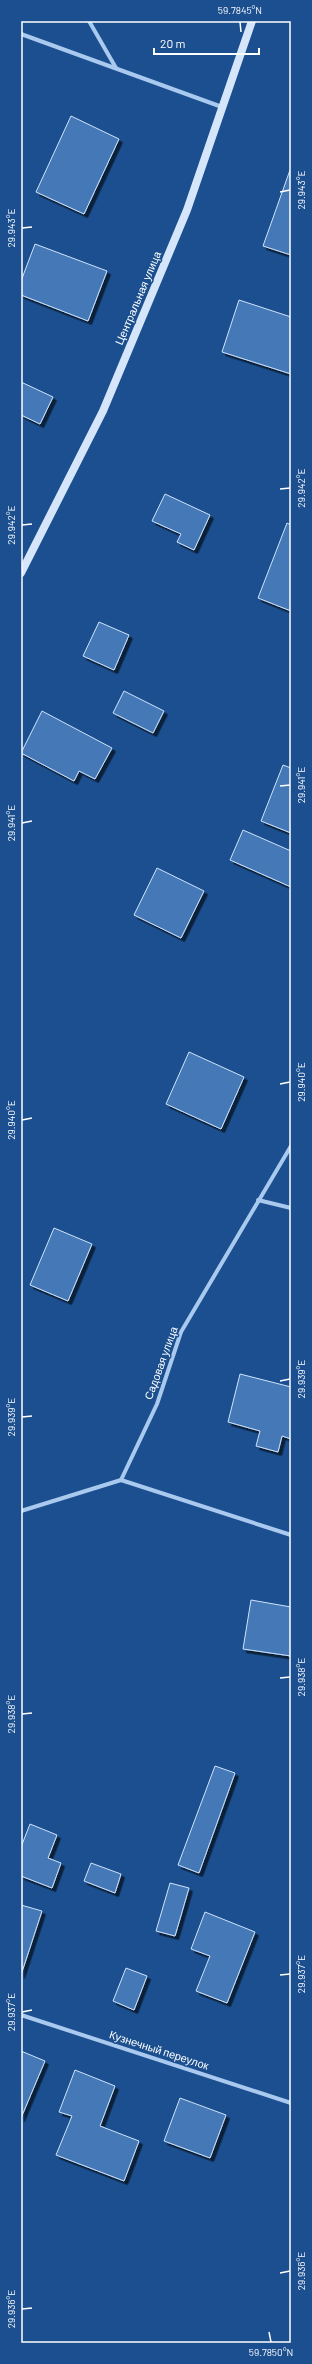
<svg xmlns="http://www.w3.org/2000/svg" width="312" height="2364" viewBox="0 0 312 2364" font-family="Barlow,sans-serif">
	<defs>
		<filter id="shadow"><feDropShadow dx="3.5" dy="3.5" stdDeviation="0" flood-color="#0009"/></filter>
	</defs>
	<rect width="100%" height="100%" fill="#1b4f8f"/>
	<g fill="#4478b7" stroke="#cfe3fa" filter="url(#shadow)">
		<polygon points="71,116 119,139 84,214 36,192"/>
		<polygon points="290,170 291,170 291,255 263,246"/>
		<polygon points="35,244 107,271 88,321 21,295 21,281"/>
		<polygon points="239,300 291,317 291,374 222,352"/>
		<polygon points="21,382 53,397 40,424 21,415"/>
		<polygon points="165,494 210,515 194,550 177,542 181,534 152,521"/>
		<polygon points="287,523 291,525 291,611 258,598"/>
		<polygon points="99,622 129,635 114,670 83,656"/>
		<polygon points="124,691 164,711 153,733 113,713"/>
		<polygon points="42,711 112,748 95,779 79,771 74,781 21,753"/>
		<polygon points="283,765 291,768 291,833 261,821"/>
		<polygon points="243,830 291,851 291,887 230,860"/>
		<polygon points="157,868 204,891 181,938 134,915"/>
		<polygon points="189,1052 244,1077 221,1129 166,1104"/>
		<polygon points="54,1228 92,1244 68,1301 30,1285"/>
		<polygon points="240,1374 291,1387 291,1439 282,1436 278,1452 256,1446 260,1431 228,1422"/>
		<polygon points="251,1600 291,1607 291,1656 243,1649"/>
		<polygon points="215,1766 235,1773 199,1873 178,1865"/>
		<polygon points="30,1824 57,1835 48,1858 61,1863 52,1888 21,1876 21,1847"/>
		<polygon points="91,1863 121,1874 115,1893 84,1881"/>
		<polygon points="170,1883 189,1888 175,1936 156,1931"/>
		<polygon points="21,1905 42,1911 21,1975"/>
		<polygon points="205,1912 255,1932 227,2003 196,1991 210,1956 191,1949"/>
		<polygon points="126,1968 147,1976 134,2010 113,2001"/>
		<polygon points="21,2051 45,2061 21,2118"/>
		<polygon points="75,2070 115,2086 100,2126 139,2141 124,2181 56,2155 72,2116 59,2112"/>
		<polygon points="180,2098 226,2115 210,2158 164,2141"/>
	</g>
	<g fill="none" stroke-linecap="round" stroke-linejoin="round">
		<g stroke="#a9c9ee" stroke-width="4">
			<polyline points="89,21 116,68"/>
			<polyline points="21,34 222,107"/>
			<polyline points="258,1200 291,1208"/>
			<polyline points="121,1480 291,1535"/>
			<polyline points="21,1511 121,1480 157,1404 181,1332 291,1146"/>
			<polyline points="21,2015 291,2103"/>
		</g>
		<polyline stroke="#d6e6fa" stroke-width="8" points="21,573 103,411 187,210 252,21"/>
	</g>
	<path fill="none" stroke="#fff" stroke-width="1.5" d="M240,22L241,32M280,192L290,190M22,228L32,227M280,489L290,488M22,525L32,524M280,786L290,785M22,823L32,821M280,1084L290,1082M22,1120L32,1118M280,1381L290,1379M22,1417L32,1416M280,1678L290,1677M22,1714L32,1713M280,1975L290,1974M22,2012L32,2010M280,2273L290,2271M22,2309L32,2308M269,2332L271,2342"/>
	<g text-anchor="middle" stroke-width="3" stroke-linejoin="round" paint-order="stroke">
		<g font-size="11" fill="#fff" stroke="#1b4f8f">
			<text transform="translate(138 298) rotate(-67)" y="4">Центральная улица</text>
			<text transform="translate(161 1363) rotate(-70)" y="4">Садовая улица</text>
			<text transform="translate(159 2050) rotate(18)" y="4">Кузнечный переулок</text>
		</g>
	</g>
	<rect width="312" height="2364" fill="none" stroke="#1b4f8f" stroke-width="44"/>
	<path d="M154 48v6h105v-6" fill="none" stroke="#ffffff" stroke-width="2"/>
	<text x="160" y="48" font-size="12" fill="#ffffff" stroke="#1b4f8f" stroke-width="3" paint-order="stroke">20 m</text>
	<rect x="22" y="22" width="268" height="2320" fill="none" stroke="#fff" stroke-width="1.5"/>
	<g font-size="10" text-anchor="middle" fill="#fff">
		<text x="240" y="14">59.7845°N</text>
		<text transform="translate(301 190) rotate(-90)" y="4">29.943°E</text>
		<text transform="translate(11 228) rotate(-90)" y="4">29.943°E</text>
		<text transform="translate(301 488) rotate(-90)" y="4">29.942°E</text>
		<text transform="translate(11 525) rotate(-90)" y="4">29.942°E</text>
		<text transform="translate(301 785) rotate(-90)" y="4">29.941°E</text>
		<text transform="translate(11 823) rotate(-90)" y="4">29.941°E</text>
		<text transform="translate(301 1082) rotate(-90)" y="4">29.940°E</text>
		<text transform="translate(11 1120) rotate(-90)" y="4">29.940°E</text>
		<text transform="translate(301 1379) rotate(-90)" y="4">29.939°E</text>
		<text transform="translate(11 1417) rotate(-90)" y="4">29.939°E</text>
		<text transform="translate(301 1677) rotate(-90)" y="4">29.938°E</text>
		<text transform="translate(11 1714) rotate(-90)" y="4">29.938°E</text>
		<text transform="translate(301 1974) rotate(-90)" y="4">29.937°E</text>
		<text transform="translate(11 2012) rotate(-90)" y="4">29.937°E</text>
		<text transform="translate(301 2271) rotate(-90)" y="4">29.936°E</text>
		<text transform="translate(11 2309) rotate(-90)" y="4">29.936°E</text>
		<text x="271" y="2356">59.7850°N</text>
	</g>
</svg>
